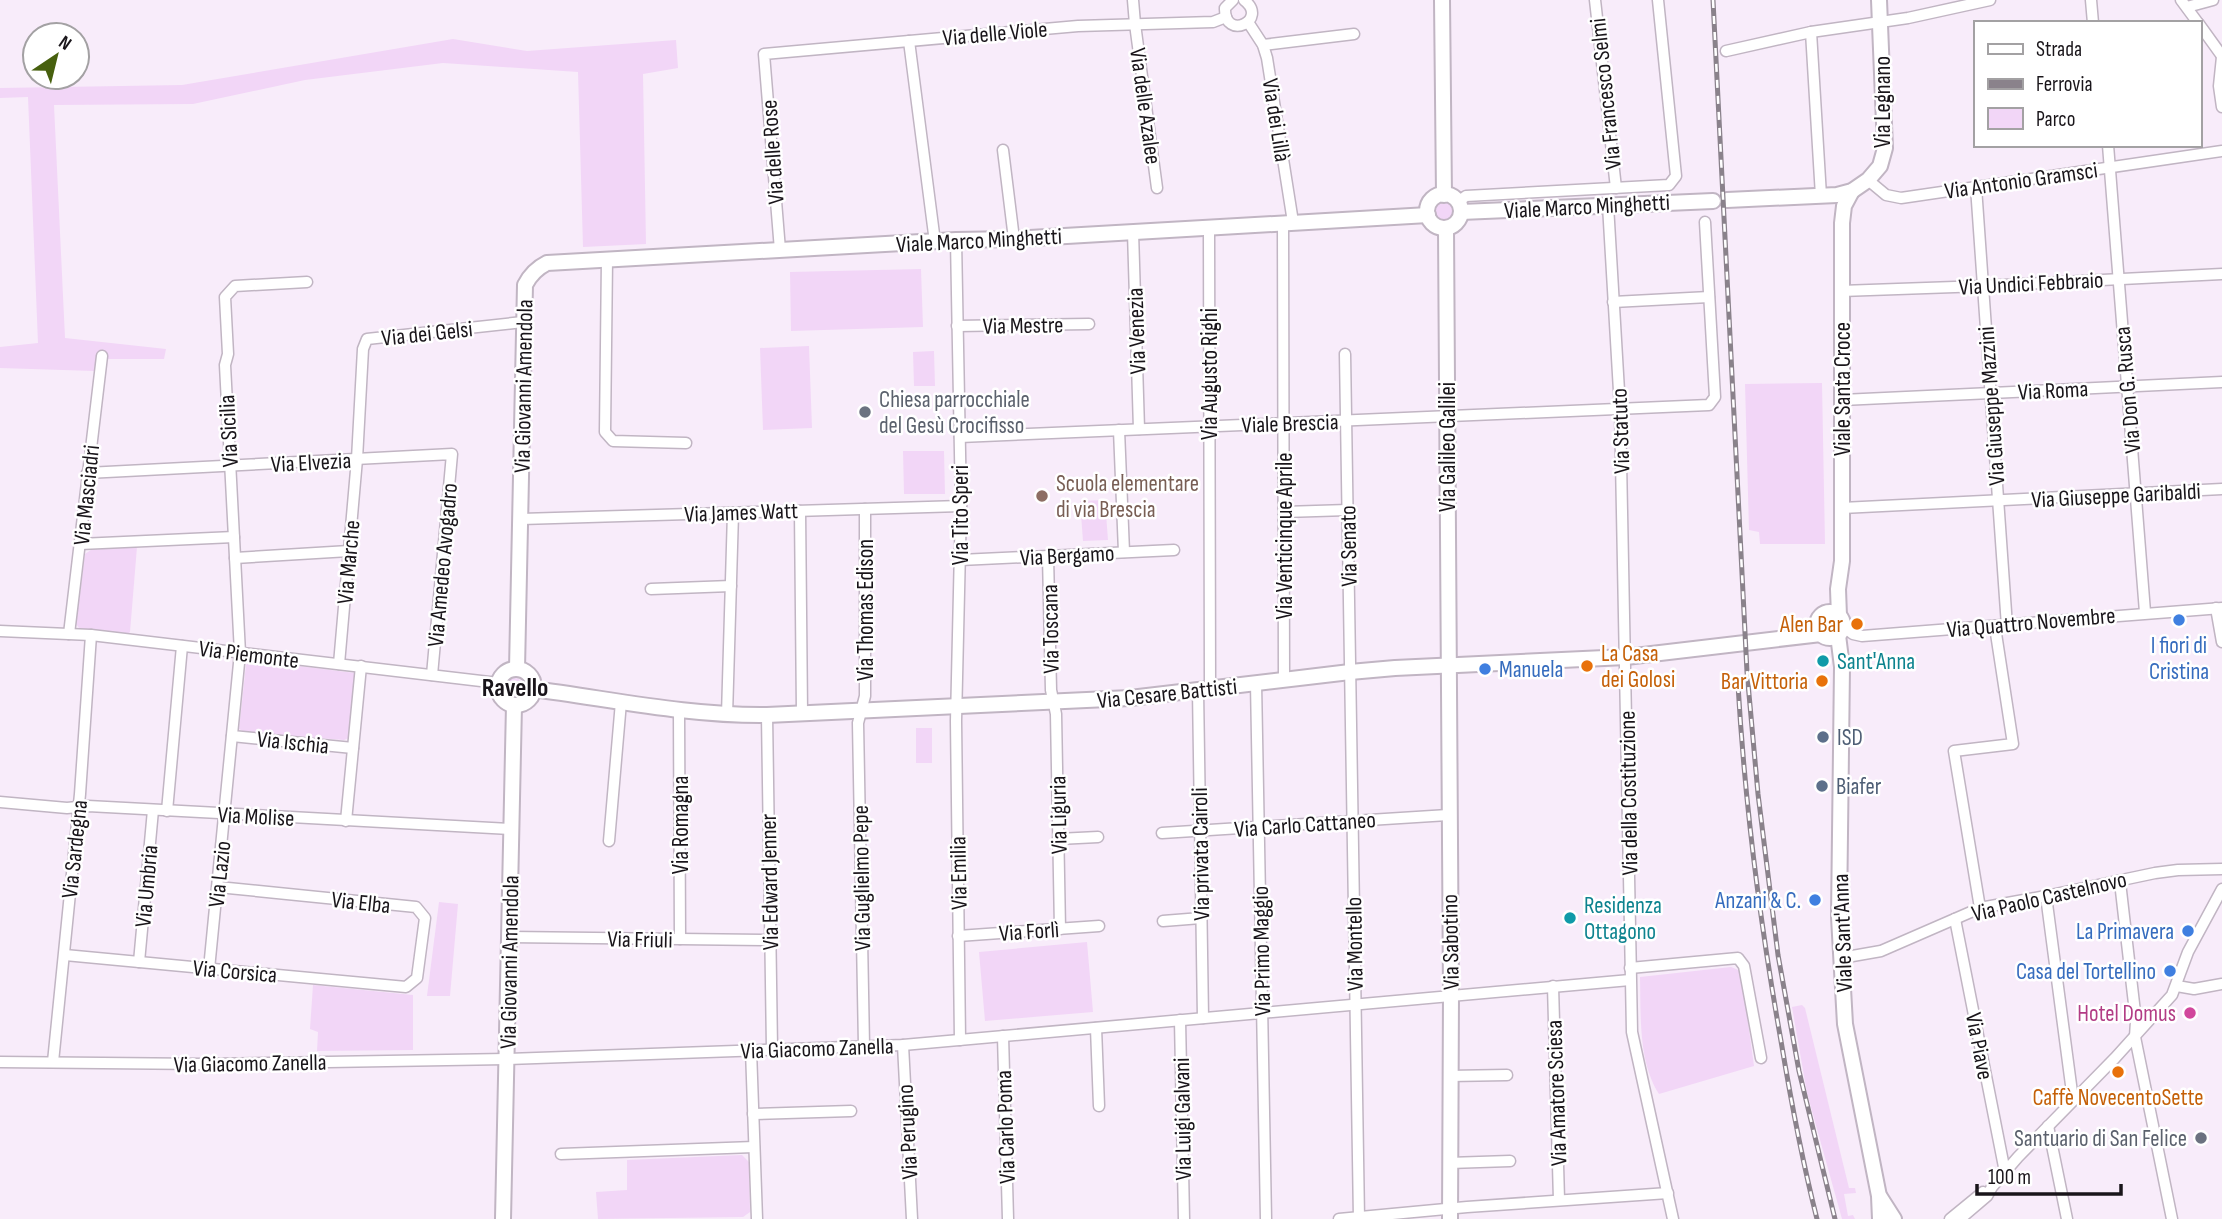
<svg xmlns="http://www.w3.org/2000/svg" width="2222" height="1219" viewBox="0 0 2222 1219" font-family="'Sofia Sans Condensed',sans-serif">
	<rect width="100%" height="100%" fill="#f8ecfa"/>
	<g fill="#f2d6f7">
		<polygon points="453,39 527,51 676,40 678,68 643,74 646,244 583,247 578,72 443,63 305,80 193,104 54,105 65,338 166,349 164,359 96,359 94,371 0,368 0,347 38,343 28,97 0,98 0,88 182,85"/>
		<circle cx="1445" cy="211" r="10"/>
		<polygon points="921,269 923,327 791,331 790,272"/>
		<polygon points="809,346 812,428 763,430 760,348"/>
		<polygon points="934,351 935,386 914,386 913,352"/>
		<polygon points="1822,383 1825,544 1760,544 1759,532 1749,530 1745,384"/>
		<polygon points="903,451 944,451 945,494 904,494"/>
		<polygon points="1105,500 1108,540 1083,541 1080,501"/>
		<polygon points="137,547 130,632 128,634 80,629 76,624 85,554 94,548"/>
		<polygon points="251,660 355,673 351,737 344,740 245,732 239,729 246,665"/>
		<circle cx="515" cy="687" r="9"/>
		<rect x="916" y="728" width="16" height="35"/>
		<polygon points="439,902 458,904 450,996 427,996"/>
		<polygon points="1087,942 1093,1012 985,1021 979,952"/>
		<path d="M1731,967L1741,971L1754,1066L1659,1094C1638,1061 1641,1015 1640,977Z"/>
		<polygon points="313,985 413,995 413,1050 317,1051 318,1032 310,1029"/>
		<polygon points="1802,1005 1805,1008 1849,1188 1855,1188 1856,1193 1844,1194 1848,1216 1853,1215 1855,1219 1842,1219 1807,1093 1792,1007"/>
		<polygon points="742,1155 749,1162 750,1212 743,1217 598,1219 596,1192 627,1190 627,1160"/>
	</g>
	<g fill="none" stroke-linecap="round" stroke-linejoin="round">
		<defs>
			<g id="street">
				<polyline points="1133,0 1135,24 1157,188"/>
				<path d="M1233,0L1225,8C1224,42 1270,20 1244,0"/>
				<polyline points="1595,0 1616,188"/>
				<polyline points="2091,0 2093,23"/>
				<polyline points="2181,0 2198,23"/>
				<polyline points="2187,7 2213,0"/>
				<polyline points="1248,22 1263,45 1267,58 1293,222"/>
				<polyline points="2199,24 2222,56"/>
				<polyline points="1811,32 1821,196"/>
				<polyline points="909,41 935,242"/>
				<polyline points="1263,45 1354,34"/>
				<polyline points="1726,51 1811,32 1908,18 1990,0"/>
				<polyline points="2222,57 2219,86 2222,107"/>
				<polyline points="2108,145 2145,612"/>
				<polyline points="1003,150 1014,239"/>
				<polyline points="1868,180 1886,195 1901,198 2222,151"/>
				<polyline points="1976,187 2007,626"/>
				<polyline points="1458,202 1466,196 1669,185 1676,176 1658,0"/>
				<polyline points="1608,205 1620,408 1632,1032 1673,1219"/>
				<polyline points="1283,223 1284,680"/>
				<polyline points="1209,228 1210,689"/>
				<polyline points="1133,232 1139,429"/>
				<polyline points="956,240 961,506 956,721 960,1040"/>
				<polyline points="780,250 764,54 1078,26 1213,22 1226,17"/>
				<polyline points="607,259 605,432 613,441 686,443"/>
				<polyline points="1841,291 1983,286 2222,274"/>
				<polyline points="1613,302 1709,297"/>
				<polyline points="957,326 1089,324"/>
				<polyline points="1345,354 1359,1219"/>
				<polyline points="1842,400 2222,382"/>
				<polyline points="1119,430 1124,552"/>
				<polyline points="960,437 1709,405 1715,397 1705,222"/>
				<polyline points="87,473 452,454 432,675"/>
				<polyline points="1842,508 2222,489"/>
				<polyline points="800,511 802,713"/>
				<polyline points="1284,512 1348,510"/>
				<polyline points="521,519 961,506"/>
				<polyline points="80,544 234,537"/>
				<polyline points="1048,556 1051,690 1056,714 1060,929"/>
				<polyline points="235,558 349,551"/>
				<polyline points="960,560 1174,550"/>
				<polyline points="651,589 731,586"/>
				<polyline points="2216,608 2222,642"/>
				<polyline points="1843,626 1853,634 1862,636 2222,608"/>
				<polyline points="0,631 91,635 498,683"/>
				<polyline points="69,634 102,356"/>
				<polyline points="339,664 357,459 363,349 367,339 523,322"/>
				<polyline points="1256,683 1266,1219"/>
				<polyline points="1198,690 1203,1018"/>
				<polyline points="679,711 680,939"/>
				<polyline points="727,715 733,513"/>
				<polyline points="767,715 772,1049"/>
				<polyline points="232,736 353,748"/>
				<polyline points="0,802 67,808 88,806 512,829"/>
				<polyline points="167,811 182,646"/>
				<polyline points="346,821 361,666"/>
				<polyline points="1162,833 1448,815"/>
				<polyline points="1058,839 1098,837"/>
				<polyline points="609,841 621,702"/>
				<polyline points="2120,882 2136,1021 2135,1037 2172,1219"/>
				<polyline points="2046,896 2073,1100"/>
				<polyline points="1980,908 1954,751 2013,744 1995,627"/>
				<polyline points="1955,919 2005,1172"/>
				<polyline points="1163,921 1201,918"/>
				<polyline points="958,936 1099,926"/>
				<polyline points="509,937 770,940"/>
				<polyline points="65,955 406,987 417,978 425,918 416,907 218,887"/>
				<polyline points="1841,958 1881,951 1980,908 2046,896 2155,873 2178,870 2222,869"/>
				<polyline points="139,962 153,810"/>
				<polyline points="1630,968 1738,958 1744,966 1761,1058"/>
				<polyline points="209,969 240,653 225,365 228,354 225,297 235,286 307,282"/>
				<polyline points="1553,986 1559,1200"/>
				<polyline points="2177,986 2194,989 2222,984"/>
				<polyline points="1180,1020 1184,1219"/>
				<polyline points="1096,1028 1099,1106"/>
				<polyline points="1003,1036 1008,1219"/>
				<polyline points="903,1045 912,1219"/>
				<polyline points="864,1046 858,723 865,696 865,509"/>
				<polyline points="751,1050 757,1219"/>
				<polyline points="0,1062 204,1064 506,1059 903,1045 1630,980"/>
				<polyline points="53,1062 80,794 91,635"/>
				<polyline points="1449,1076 1507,1075"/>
				<polyline points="753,1114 851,1111"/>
				<polyline points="2048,1126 2067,1219"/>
				<polyline points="561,1154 754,1147"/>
				<polyline points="1449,1163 1510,1161"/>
				<polyline points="1339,1219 1467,1207 1668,1193"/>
				<polyline points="1950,1219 1983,1192"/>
				<polyline points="1960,1219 1987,1196 1992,1187 2018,1157 2115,1058 2172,995 2188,952 2222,889"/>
			</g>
			<g id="secondary">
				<polyline points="1442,0 1444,195"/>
				<circle cx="1444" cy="211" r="17"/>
				<polyline points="1727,200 1837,195 1852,191 1868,180 1880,166 1885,148 1879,0"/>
				<polyline points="1461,212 1713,201"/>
				<polyline points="1446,228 1451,995 1450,1219"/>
				<circle cx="1830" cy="625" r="13"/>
				<polyline points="1839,616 1838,589 1842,561 1842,223 1844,206 1852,191"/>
				<polyline points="1838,635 1842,667 1839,917 1845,1024 1879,1196 1880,1219"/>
				<path d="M517,669L525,285C530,275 537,268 547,263L956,240L1014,239L1428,215"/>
				<circle cx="516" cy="687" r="18"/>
				<path d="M533,689C611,699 688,716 767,715L1130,698L1350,672L1395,668L1626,657L1821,634"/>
				<polyline points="1880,1197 1894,1219"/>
				<polyline points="503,1219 514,705"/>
			</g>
		</defs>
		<use href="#street" stroke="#c1b5c3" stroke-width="13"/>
		<use href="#secondary" stroke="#c1b5c3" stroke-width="18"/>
		<use href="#street" stroke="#fff" stroke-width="10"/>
		<use href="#secondary" stroke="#fff" stroke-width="14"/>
		<defs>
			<g id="rail">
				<polyline points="1713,0 1747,672 1758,794 1778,955 1799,1071 1835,1219"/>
				<path d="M1738,685C1745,805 1760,923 1781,1041C1791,1101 1802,1160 1817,1219"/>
			</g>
		</defs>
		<use href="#rail" stroke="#8a828b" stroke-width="5"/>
		<use href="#rail" stroke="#fff" stroke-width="2.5" stroke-dasharray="8" stroke-linecap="butt"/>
	</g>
	<g fill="#6b7280" stroke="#fff" stroke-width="2.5">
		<circle cx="865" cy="412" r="7"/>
		<circle cx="2201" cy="1138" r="7"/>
	</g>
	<circle fill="#8d6e63" stroke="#fff" stroke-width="2.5" cx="1042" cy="496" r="7"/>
	<g fill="#3f7fe0" stroke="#fff" stroke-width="2.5">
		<circle cx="2179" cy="620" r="7"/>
		<circle cx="1485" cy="669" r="7"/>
		<circle cx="1815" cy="900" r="7"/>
		<circle cx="2188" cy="931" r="7"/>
		<circle cx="2170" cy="971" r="7"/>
	</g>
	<g fill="#e8710a" stroke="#fff" stroke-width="2.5">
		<circle cx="1857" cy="624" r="7"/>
		<circle cx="1587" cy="666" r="7"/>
		<circle cx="1822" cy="681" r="7"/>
		<circle cx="2118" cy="1072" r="7"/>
	</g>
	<g fill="#0f9aa8" stroke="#fff" stroke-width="2.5">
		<circle cx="1823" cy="661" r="7"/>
		<circle cx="1570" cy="918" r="7"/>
	</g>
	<g fill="#5c6f8a" stroke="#fff" stroke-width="2.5">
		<circle cx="1823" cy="737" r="7"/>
		<circle cx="1822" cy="786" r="7"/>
	</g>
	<circle fill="#d1479c" stroke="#fff" stroke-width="2.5" cx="2190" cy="1013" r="7"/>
	<g text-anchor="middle" stroke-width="5" stroke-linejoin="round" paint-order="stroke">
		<g font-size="23" fill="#19151a" stroke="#fff">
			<text transform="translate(995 33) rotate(-5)" y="8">Via delle Viole</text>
			<text transform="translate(1605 94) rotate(-96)" y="8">Via Francesco Selmi</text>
			<text transform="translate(1882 102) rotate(-90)" y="8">Via Legnano</text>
			<text transform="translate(1146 106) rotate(82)" y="8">Via delle Azalee</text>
			<text transform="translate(1277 120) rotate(81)" y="8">Via dei Lillà</text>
			<text transform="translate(772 152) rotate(-94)" y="8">Via delle Rose</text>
			<text transform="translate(2021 180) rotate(-8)" y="8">Via Antonio Gramsci</text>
			<text transform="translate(1587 206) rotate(-3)" y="8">Viale Marco Minghetti</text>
			<text transform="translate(979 240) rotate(-3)" y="8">Viale Marco Minghetti</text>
			<text transform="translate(2031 283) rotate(-3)" y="8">Via Undici Febbraio</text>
			<text transform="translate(1023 325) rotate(-1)" y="8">Via Mestre</text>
			<text transform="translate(1136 331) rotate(-92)" y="8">Via Venezia</text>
			<text transform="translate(427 333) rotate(-6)" y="8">Via dei Gelsi</text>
			<text transform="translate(1209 374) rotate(-90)" y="8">Via Augusto Righi</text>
			<text transform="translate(523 386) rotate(-89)" y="8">Via Giovanni Amendola</text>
			<text transform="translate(1842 389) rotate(-90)" y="8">Viale Santa Croce</text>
			<text transform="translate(2053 390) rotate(-3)" y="8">Via Roma</text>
			<text transform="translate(2127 390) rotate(-95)" y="8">Via Don G. Rusca</text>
			<text transform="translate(1991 406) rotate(-94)" y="8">Via Giuseppe Mazzini</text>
			<text transform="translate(1290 423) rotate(-2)" y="8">Viale Brescia</text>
			<text transform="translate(228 431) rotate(-93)" y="8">Via Sicilia</text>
			<text transform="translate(1620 431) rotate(-92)" y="8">Via Statuto</text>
			<text transform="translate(1447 447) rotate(-90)" y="8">Via Galileo Galilei</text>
			<text transform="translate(311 462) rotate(-3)" y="8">Via Elvezia</text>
			<text transform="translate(86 495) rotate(-84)" y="8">Via Masciadri</text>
			<text transform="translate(2116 495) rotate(-3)" y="8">Via Giuseppe Garibaldi</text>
			<text transform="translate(741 512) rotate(-2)" y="8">Via James Watt</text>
			<text transform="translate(960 515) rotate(-90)" y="8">Via Tito Speri</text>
			<text transform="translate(1284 536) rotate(-90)" y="8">Via Venticinque Aprile</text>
			<text transform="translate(1348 546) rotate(-91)" y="8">Via Senato</text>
			<text transform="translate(1067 555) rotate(-3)" y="8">Via Bergamo</text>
			<text transform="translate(348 562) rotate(-85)" y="8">Via Marche</text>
			<text transform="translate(442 565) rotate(-85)" y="8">Via Amedeo Avogadro</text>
			<text transform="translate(865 610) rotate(-90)" y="8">Via Thomas Edison</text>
			<text transform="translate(2031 622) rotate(-5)" y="8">Via Quattro Novembre</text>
			<text transform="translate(1050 629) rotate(-91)" y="8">Via Toscana</text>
			<text transform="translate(249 654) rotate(7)" y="8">Via Piemonte</text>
			<text transform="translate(1167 693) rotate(-6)" y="8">Via Cesare Battisti</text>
			<text transform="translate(293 742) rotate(6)" y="8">Via Ischia</text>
			<text transform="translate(1628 793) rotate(-91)" y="8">Via della Costituzione</text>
			<text transform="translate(1058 815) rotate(-91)" y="8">Via Liguria</text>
			<text transform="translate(256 816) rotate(3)" y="8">Via Molise</text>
			<text transform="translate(1305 824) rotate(-4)" y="8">Via Carlo Cattaneo</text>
			<text transform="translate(680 825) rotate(-90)" y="8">Via Romagna</text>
			<text transform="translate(74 849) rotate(-84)" y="8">Via Sardegna</text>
			<text transform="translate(1200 854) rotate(-91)" y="8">Via privata Cairoli</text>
			<text transform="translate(958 873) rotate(-91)" y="8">Via Emilia</text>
			<text transform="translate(219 874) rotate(-84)" y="8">Via Lazio</text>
			<text transform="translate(861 878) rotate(-91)" y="8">Via Guglielmo Pepe</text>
			<text transform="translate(769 882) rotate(-91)" y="8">Via Edward Jenner</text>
			<text transform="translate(146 886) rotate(-85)" y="8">Via Umbria</text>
			<text transform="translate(2049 896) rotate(-13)" y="8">Via Paolo Castelnovo</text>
			<text transform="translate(361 902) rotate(6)" y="8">Via Elba</text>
			<text transform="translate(1029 931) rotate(-4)" y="8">Via Forlì</text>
			<text transform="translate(1842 933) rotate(-92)" y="8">Viale Sant'Anna</text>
			<text transform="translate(640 939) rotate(1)" y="8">Via Friuli</text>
			<text transform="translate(1450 942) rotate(-91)" y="8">Via Sabotino</text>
			<text transform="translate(1354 944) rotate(-91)" y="8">Via Montello</text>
			<text transform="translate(1261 951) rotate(-91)" y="8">Via Primo Maggio</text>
			<text transform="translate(509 962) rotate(-89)" y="8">Via Giovanni Amendola</text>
			<text transform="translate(235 971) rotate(5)" y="8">Via Corsica</text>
			<text transform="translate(1980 1046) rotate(79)" y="8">Via Piave</text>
			<text transform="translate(817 1048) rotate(-2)" y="8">Via Giacomo Zanella</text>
			<text transform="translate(250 1063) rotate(-1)" y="8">Via Giacomo Zanella</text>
			<text transform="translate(1556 1093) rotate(-92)" y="8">Via Amatore Sciesa</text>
			<text transform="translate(1182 1119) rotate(-91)" y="8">Via Luigi Galvani</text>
			<text transform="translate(1005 1127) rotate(-92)" y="8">Via Carlo Poma</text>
			<text transform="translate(907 1132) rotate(-93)" y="8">Via Perugino</text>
		</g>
		<g font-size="23" fill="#5b616d" stroke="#fff" text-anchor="start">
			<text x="879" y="407">Chiesa parrocchiale<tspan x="879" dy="26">del Gesù Crocifisso</tspan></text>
			<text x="2187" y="1146" text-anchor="end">Santuario di San Felice</text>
		</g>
		<g font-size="23" fill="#785e54" stroke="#fff" text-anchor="start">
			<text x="1056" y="491">Scuola elementare<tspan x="1056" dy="26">di via Brescia</tspan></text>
		</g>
		<g font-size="23" fill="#c56008" stroke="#fff" text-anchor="end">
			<text x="1843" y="632">Alen Bar</text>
			<text x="1601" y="661" text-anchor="start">La Casa<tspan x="1601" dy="26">dei Golosi</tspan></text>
			<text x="1808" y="689">Bar Vittoria</text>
			<text x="2118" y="1105" text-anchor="middle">Caffè NovecentoSette</text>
		</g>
		<g font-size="23" fill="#366cbe" stroke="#fff" text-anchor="end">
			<text x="2179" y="653" text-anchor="middle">I fiori di<tspan x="2179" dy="26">Cristina</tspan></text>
			<text x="1499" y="677" text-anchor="start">Manuela</text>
			<text x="1801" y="908">Anzani &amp; C.</text>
			<text x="2174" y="939">La Primavera</text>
			<text x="2156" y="979">Casa del Tortellino</text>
		</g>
		<g font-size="23" fill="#0d838f" stroke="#fff" text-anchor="start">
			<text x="1837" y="669">Sant'Anna</text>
			<text x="1584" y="913">Residenza<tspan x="1584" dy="26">Ottagono</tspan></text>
		</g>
		<g font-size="23" fill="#4e5e75" stroke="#fff" text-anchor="start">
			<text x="1837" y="745">ISD</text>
			<text x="1836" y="794">Biafer</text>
		</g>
		<g font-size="23" fill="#b23c85" stroke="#fff" text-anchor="end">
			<text x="2176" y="1021">Hotel Domus</text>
		</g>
		<g font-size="26" font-weight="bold" fill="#19151a" stroke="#fff">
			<text x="515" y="696">Ravello</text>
		</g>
	</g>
	<rect x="1974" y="21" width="228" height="126" fill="#ffffff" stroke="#a3a1a3" stroke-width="2"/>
	<rect x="1988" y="44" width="35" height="10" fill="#ffffff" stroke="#a3a1a3" stroke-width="2"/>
	<text x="2036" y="56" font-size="21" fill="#19151a">Strada</text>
	<rect x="1988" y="79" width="35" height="10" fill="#8a828b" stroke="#a3a1a3" stroke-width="2"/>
	<text x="2036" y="91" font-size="21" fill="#19151a">Ferrovia</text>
	<rect x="1988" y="108" width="35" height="21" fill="#f2d6f7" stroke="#a3a1a3" stroke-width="2"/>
	<text x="2036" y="126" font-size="21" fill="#19151a">Parco</text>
	<g transform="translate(56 56) rotate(35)"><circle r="33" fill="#ffffff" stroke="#a3a1a3" stroke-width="2"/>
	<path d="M0-5L12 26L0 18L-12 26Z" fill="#47600e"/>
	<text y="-10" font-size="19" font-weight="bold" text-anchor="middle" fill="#19151a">N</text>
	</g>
	<path d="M1977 1184v10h144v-10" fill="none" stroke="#19151a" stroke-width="3.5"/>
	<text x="1988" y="1184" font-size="21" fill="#19151a" stroke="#ffffff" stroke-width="5" paint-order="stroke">100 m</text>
</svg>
